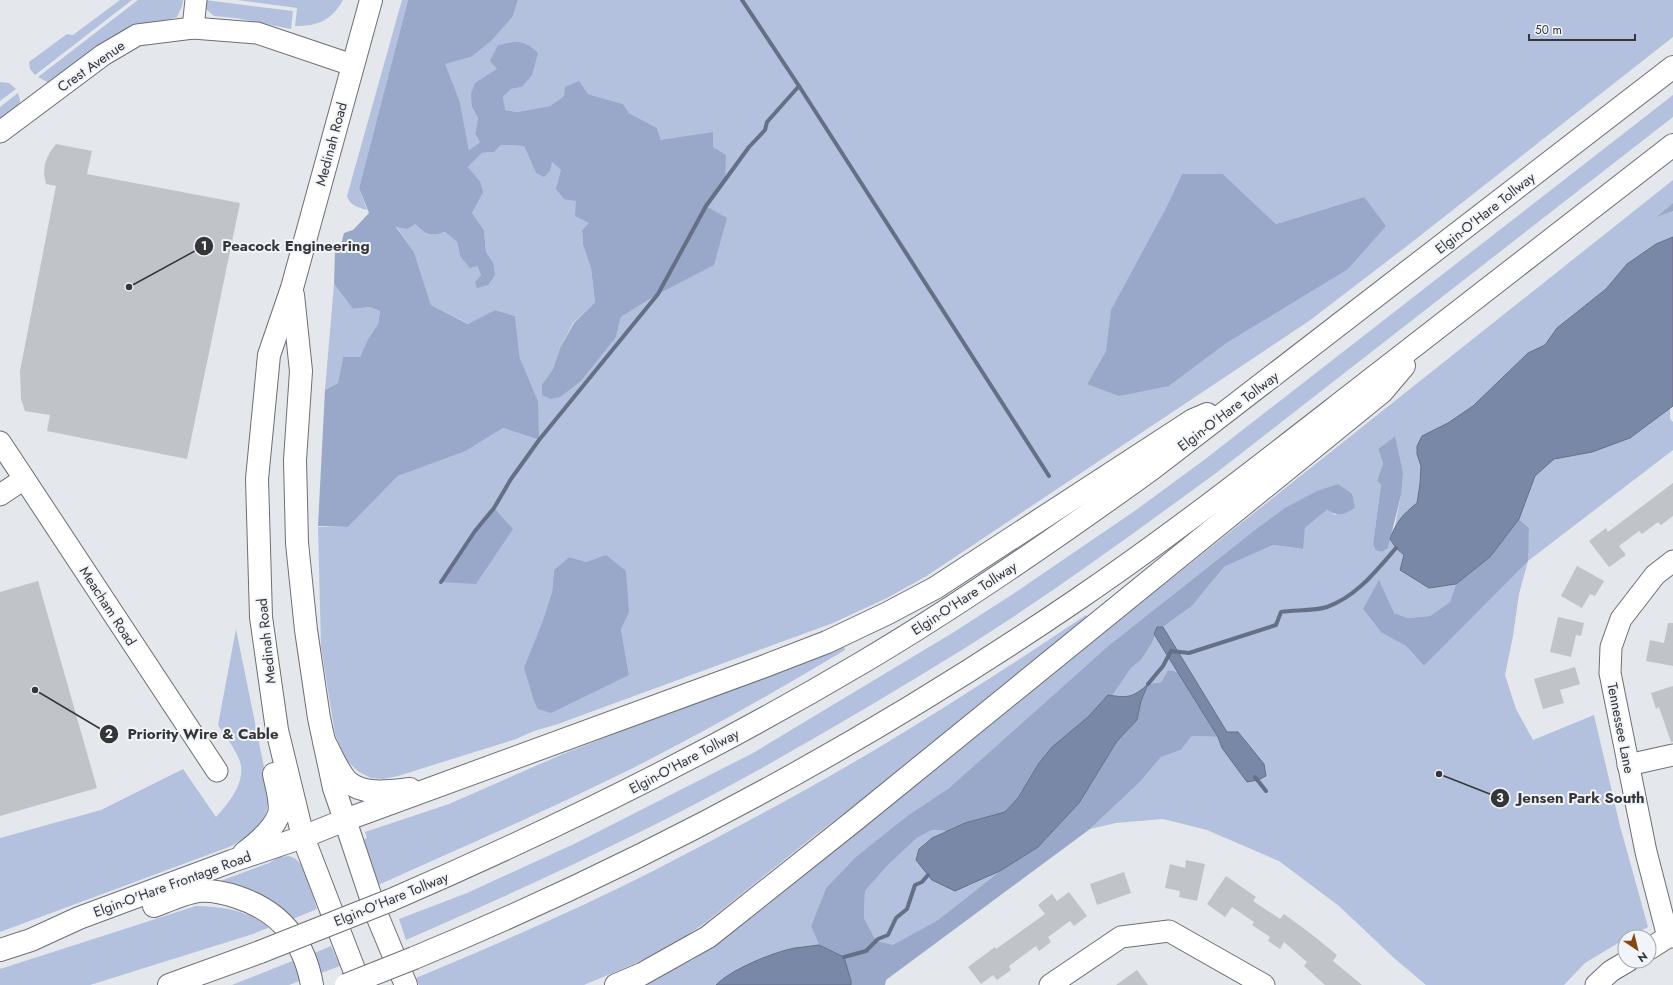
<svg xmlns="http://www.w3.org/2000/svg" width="1673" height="985" viewBox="0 0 1673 985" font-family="Jost,sans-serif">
	<rect width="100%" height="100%" fill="#e4e7ec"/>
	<g fill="#b3c1de" fill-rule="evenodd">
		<polygon points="120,0 132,0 35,75 30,69 29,62 67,34 73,35"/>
		<polygon points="138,0 183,0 182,6 177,17 150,25 49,83 38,77"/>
		<polygon points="205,0 293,11 291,29 236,18 214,16 206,9"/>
		<path d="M237,0H343C331,21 318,26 295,26L297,8Z"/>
		<path d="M402,0H408L359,188L367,210C358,207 350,206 347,196Z"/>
		<path d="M518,0H1673V37L1407,246L1309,321L925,577L887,598L833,623L558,724L534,731L516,739L398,776L383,779L371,778L359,772L346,760L335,734L321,647L318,527H348L398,476L466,451L503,428L538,440V401L520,358L515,316L495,310L469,324L431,305L414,252L396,226L415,224C426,235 430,237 445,232L457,242L460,256L477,266L481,275L475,282L493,262L486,252L484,230L472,213L480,181L468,167L482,153L494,152L501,145L524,146L536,173L551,161L561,170L576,201L590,223L582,230L583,245L591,268L595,302L573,323L560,348L553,369L542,384L616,337L621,317L658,294L706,206L661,140L657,128L629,113L623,104L588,94L564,96L550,106L517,112L504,110L503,97L511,89L522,87L497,69L472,107L478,118L475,134L480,142L469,150L460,102L444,64L471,57L513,16ZM1182,174H1223L1276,224L1364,197L1228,342L1169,386L1087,384L1106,351L1164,212ZM569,557L587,562L629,613L621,629L629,675L542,623L552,592L554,570Z"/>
		<polygon points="0,82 9,83 16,89 0,101"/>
		<polygon points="18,93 20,100 19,108 0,123 0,107"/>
		<path d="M1673,95V117L1216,473C1134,533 1051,594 965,648C899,689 831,729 762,768C647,832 527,887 406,940L399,919L467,893L574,844L753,753L954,632L1013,594L1136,510L1204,460Z"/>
		<path d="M1673,180V203L1657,216L1673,211V237L1656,244L1627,264L1606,289L1557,328L1545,345L1528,353L1473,406L1448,423L1422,436L1417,454L1421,466L1420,484L1417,503L1407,511L1395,526L1401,495L1395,436L1378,449L1383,463L1377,481L1381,485L1373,544L1382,552L1388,548L1390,539L1396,548L1404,554L1401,570L1429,588L1456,584L1450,602L1430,616L1408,618L1394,613L1382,633L1406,646L1424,666L1527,561L1529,528L1519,519L1535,476L1554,459L1592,452L1630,438L1670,408V419L1673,422V450L1528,561L1519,594L1513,636L1505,675L1516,709L1533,740L1594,715L1620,826L1648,927L1629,937H1625V939L1585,963L1564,985H1426L1394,958L1339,906L1279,861L1207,830L1163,819L1116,823L1090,829L1141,781L1161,757L1181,750L1192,736L1218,737L1222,748L1264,764L1238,732H1227L1163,627L1192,606L1224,567L1273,545L1302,549L1305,528L1327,510L1336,515L1352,494L1251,533L1108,646L949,788L907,816L857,857L826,888L811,926L819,945C811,946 803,947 795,948C774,952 730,970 716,985H645L694,959L724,939L846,842L1113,625Z"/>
		<polygon points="334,284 353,309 370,307 380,311 378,324 368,339 360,357 343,357 338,383 325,390"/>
		<path d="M1086,615L1090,620L958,726L814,836L705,923L674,944L634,964L584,985H419L416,978C497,944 579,909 657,869C730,831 802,793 873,751C945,708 1016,662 1086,615Z"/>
		<path d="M236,629L269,792C267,827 258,831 229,847L0,932V838L101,810L183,769L216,817C229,803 248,780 239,759C234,747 225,736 218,725Z"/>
		<polygon points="1154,634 1178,672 1168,670 1161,682 1148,684 1137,694 1126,698 1112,696 1131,668 1141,660 1152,643"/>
		<path d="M843,645L845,650C775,692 704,732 631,769C548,810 463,847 378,885L361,841L367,838L365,832L449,804L563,754Z"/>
		<path d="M932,830L947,831C931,838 920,842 916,860L968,886L1000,871L938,920L893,946L876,942L864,918L865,891L888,865L917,838Z"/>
		<path d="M289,856C308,861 311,892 317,909L293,919C267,896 249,887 215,883L269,863L279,857Z"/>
		<path d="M196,906C226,907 245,910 270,927L253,934L90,985H0V969Z"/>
		<polygon points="331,946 340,966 318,974 312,954"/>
		<polygon points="295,960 302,980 289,985 232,985"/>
	</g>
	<g fill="#99a8c9">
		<path d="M408,0H518L513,16L491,41L471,57L445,64L460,102L469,150L480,142L475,134L478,118L472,107L471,94L475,83L497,69L490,61L498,45C518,41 523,39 538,53L532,75L522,87L511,89L503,97L505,110L517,112L550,106L564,96L565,87L579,81L588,94L623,104L629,113L657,128L661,140L713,132V147L726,155L725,181L706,206L727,218L714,265L658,294L621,317L616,337L581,381L560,397L551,399L542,395V384L553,369L560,348L574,323L595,302L591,268L583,245L582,230L589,223L575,216L576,201L564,199L556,189L561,170L552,162L550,171L544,177L536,173L524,146L501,145L494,152L482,153L468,167L480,181L483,192L472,213L484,230L486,252L493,262L495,275L488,285L477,288L475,282L481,275L477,266L470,268L460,256L457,242L445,232C430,237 426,235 415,224L407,229L396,227L414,252L431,305L468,324L495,310L515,316L520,358L538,401L539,440L503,428L466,451L398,476L348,527L318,526L325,390L338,383L343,357H360L368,339L378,324L380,311L370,307L353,309L334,284L335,251L341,244L344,233L353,230L369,213L359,188Z"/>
		<polygon points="1182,174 1223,174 1276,224 1364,197 1386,226 1348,269 1228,342 1169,386 1119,396 1087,384 1106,351 1111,310 1164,212"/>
		<polygon points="1673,203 1673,211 1656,217"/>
		<polygon points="1395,436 1403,473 1401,495 1388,548 1382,552 1376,550 1373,544 1381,485 1377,481 1383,463 1378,449"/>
		<path d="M1338,484L1352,494L1355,508C1342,515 1340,517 1327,510L1305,528L1303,549L1273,545L1224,567L1192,606L1163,627L1157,628L1152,643L1141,660L1131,668L1112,696L1108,695L1088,717L1052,747L1039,763L1018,798L1005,812L965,823L947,831L932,830L917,838L888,865L865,891L864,918L876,941L893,945L938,920L1000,871L1038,847L1079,803L1117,741L1137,720L1141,701L1148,684L1161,682L1168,670L1178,672L1218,737L1192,736L1181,750L1161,757L1141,781L1090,829L886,980L885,985H851V981L844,957L819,945L811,926L826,888L856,857L907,816L949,788L1108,646L1251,533L1285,508L1317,491Z"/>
		<polygon points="494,508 513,529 476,584 441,582 475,531"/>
		<polygon points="1519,519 1529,528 1528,561 1424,666 1406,646 1382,633 1363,609 1379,580 1394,613 1408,618 1430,616 1450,602 1456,584 1490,557"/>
		<polygon points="606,555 626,571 629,613 621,629 629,675 551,713 538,709 534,701 524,668 542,623 552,592 554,570 569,557 587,562"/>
	</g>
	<g fill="#7a88a8" stroke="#656f86">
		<path d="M1673,237V406L1630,438L1592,452L1554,459L1535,476L1519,519L1490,557L1456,584L1429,588L1400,570L1404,555L1396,548L1390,539C1396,522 1403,514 1417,503L1420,484L1421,466L1417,454V446L1422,436L1448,423L1473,406L1528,353L1545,345L1557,328L1606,289L1627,264L1656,244Z"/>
		<polygon points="1157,627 1163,627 1227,732 1238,732 1264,764 1266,776 1258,780 1247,782 1222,748 1218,737 1154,634"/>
		<path d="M1148,684L1141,701L1137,720L1117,741L1079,803L1038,847L1000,871L955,891L932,880L916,860L919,849L932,838L965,823L1005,812L1018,798L1039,763L1052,747L1088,717L1108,695C1127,698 1133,698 1148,684Z"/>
		<path d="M819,945L844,957L851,981V985H716C730,970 773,952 795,948C803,947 811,946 819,945Z"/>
	</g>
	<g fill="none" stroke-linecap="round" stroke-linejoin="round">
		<g stroke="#656f86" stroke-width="4">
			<polyline points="742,0 799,86 1049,476"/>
			<polyline points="441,582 475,531 494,508 511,479 539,440 658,294 706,206 749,147 765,130 767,122 799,86"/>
			<path d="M1148,684L1163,666L1171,651L1189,653L1276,625L1281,612C1294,610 1315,611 1327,607C1357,596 1376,571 1396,548"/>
			<polyline points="1255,777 1266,791"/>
			<polyline points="844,957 866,951 878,939 888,935 896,918 907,909 915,885 922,882 928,875"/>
		</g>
	</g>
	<g fill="#c0c3c8">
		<polygon points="56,144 92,151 87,174 240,203 187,459 47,431 50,415 25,411 21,399 20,371 56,186 46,184 44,174 45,163 50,152"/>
		<polygon points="1673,483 1673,516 1661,525 1658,522 1642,534 1639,531 1619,546 1626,555 1609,567 1589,541 1606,528 1608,532"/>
		<polygon points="1577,566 1604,581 1595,596 1590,594 1582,608 1561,596"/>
		<polygon points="38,581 97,788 0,816 0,592"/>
		<polygon points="1558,617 1584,623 1581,636 1576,635 1571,657 1550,652"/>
		<polygon points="1668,623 1673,623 1673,666 1646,661 1650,640 1664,643"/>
		<polygon points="1575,667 1580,684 1560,690 1564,703 1543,709 1534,679"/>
		<polygon points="1673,686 1673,742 1671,742 1659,707 1656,709 1651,693"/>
		<polygon points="1186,860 1205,864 1197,901 1179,897 1180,891 1165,888 1170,864 1185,868"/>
		<polygon points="1124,872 1131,893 1097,905 1090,884"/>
		<polygon points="1226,876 1256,897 1253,901 1280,919 1284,914 1310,933 1337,955 1333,961 1362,985 1325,985 1304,966 1307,962 1284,942 1280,949 1268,941 1270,937 1252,925 1254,922 1232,907 1225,917 1207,904"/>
		<polygon points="1069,892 1087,916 1074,926 1070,921 1048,937 1051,942 1039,951 1036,946 1009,966 1011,970 997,980 993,975 981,984 968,967 995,947 996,949 1045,914 1038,905 1052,894 1057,901"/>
		<polygon points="1137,970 1148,985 1116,985"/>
	</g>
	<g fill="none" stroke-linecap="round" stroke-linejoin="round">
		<defs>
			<g id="minor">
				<polyline points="193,28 196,0"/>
				<polyline points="0,132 103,55 137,35 193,28 257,33 352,65"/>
				<polyline points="0,442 217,771"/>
				<polyline points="0,495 24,479"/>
				<polyline points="1628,765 1673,755"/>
				<polyline points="1668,937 1646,852 1610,673 1611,647 1621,619 1655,575 1673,561"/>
				<polyline points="1649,949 1668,937 1673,937"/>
				<polyline points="1050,985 1121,937 1169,931 1264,985"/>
				<polyline points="1596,985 1611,971 1628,961"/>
			</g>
			<g id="major">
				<polyline points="293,295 301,371 295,460 297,543 306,630 319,718 334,788 345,820 376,913 406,985"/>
				<path d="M244,853C256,844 274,829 279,814C282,802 276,785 274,774"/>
				<path d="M154,906C167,901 184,893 198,891C211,890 225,893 237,897C280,911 304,940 312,985"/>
				<polyline points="0,950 31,940 79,918 232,861 303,837 345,820"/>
				<polyline points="360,985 303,837 277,730 261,617 257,479 269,355 292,288 371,0"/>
			</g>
			<g id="highway">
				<path d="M324,741C331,754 337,770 347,781C363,796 391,791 410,789"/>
				<polyline points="345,820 765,666 827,642 888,613 935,588 1193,420 1207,414"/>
				<path d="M391,900C553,830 711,752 863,662C963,603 1059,536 1153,468L1673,67"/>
				<path d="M414,958C646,862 870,741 1078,599C1172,535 1261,465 1351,395C1458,312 1566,228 1673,145"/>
				<polyline points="169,985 260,952"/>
				<polyline points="616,985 642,974 708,937 855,820 1382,392 1404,366"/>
			</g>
		</defs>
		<use href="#minor" stroke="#6c6f74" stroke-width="23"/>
		<use href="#major" stroke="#6c6f74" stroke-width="24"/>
		<use href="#highway" stroke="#6c6f74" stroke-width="24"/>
		<use href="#minor" stroke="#fff" stroke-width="21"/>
		<use href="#major" stroke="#fff" stroke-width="22"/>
		<use href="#highway" stroke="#fff" stroke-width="22"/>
		<defs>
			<g id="highway-bridge">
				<polyline points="260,952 391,900"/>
				<polyline points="346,985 414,958"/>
			</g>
		</defs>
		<use href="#highway-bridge" stroke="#6c6f74" stroke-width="24" stroke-linecap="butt"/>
		<use href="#highway-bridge" stroke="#fff" stroke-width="22"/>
	</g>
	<g text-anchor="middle" stroke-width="4" stroke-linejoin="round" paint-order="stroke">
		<g font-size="14" fill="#353638" stroke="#f1f4f9">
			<text transform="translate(91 66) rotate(-35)" y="5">Crest Avenue</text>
			<text transform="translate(331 144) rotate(-75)" y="5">Medinah Road</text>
			<text transform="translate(1485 213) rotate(-38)" y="5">Elgin-O'Hare Tollway</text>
			<text transform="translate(1228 411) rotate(-37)" y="5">Elgin-O'Hare Tollway</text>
			<text transform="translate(964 598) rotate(-33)" y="5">Elgin-O'Hare Tollway</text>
			<text transform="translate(108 606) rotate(57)" y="5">Meacham Road</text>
			<text transform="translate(266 641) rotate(-96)" y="5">Medinah Road</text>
			<text transform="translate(1621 728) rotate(79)" y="5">Tennessee Lane</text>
			<text transform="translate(684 761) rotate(-28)" y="5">Elgin-O'Hare Tollway</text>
			<text transform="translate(172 884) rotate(-20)" y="5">Elgin-O'Hare Frontage Road</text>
			<text transform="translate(391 899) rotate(-22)" y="5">Elgin-O'Hare Tollway</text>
		</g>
	</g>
	<path fill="none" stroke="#353638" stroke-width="1.5" d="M129 287L204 246M35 690L109 734M1439 774L1500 798"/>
	<g fill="#353638" stroke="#f1f4f9" stroke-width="1.5">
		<circle cx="129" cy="287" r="4"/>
		<circle cx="35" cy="690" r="4"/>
		<circle cx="1439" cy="774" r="4"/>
		<circle cx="204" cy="246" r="10"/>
		<circle cx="109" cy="734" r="10"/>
		<circle cx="1500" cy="798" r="10"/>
	</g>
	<g font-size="12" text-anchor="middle" font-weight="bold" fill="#fff">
		<text x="204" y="250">1</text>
		<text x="109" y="738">2</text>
		<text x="1500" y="802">3</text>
	</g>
	<g font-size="15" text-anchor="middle" font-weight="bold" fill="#353638" stroke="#f1f4f9" stroke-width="4" stroke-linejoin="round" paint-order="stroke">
		<text x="296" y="251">Peacock Engineering</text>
		<text x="203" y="739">Priority Wire &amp; Cable</text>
		<text x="1581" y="803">Jensen Park South</text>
	</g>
	<g transform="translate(1637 949) rotate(145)"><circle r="19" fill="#f1f4f9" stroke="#a6a8ac"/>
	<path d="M0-3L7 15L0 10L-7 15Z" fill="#87480e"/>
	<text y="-6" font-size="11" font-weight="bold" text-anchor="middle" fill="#353638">N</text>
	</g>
	<path d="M1529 34v6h106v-6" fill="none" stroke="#353638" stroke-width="2"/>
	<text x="1535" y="34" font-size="12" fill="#353638" stroke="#f1f4f9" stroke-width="3" paint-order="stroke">50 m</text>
</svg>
